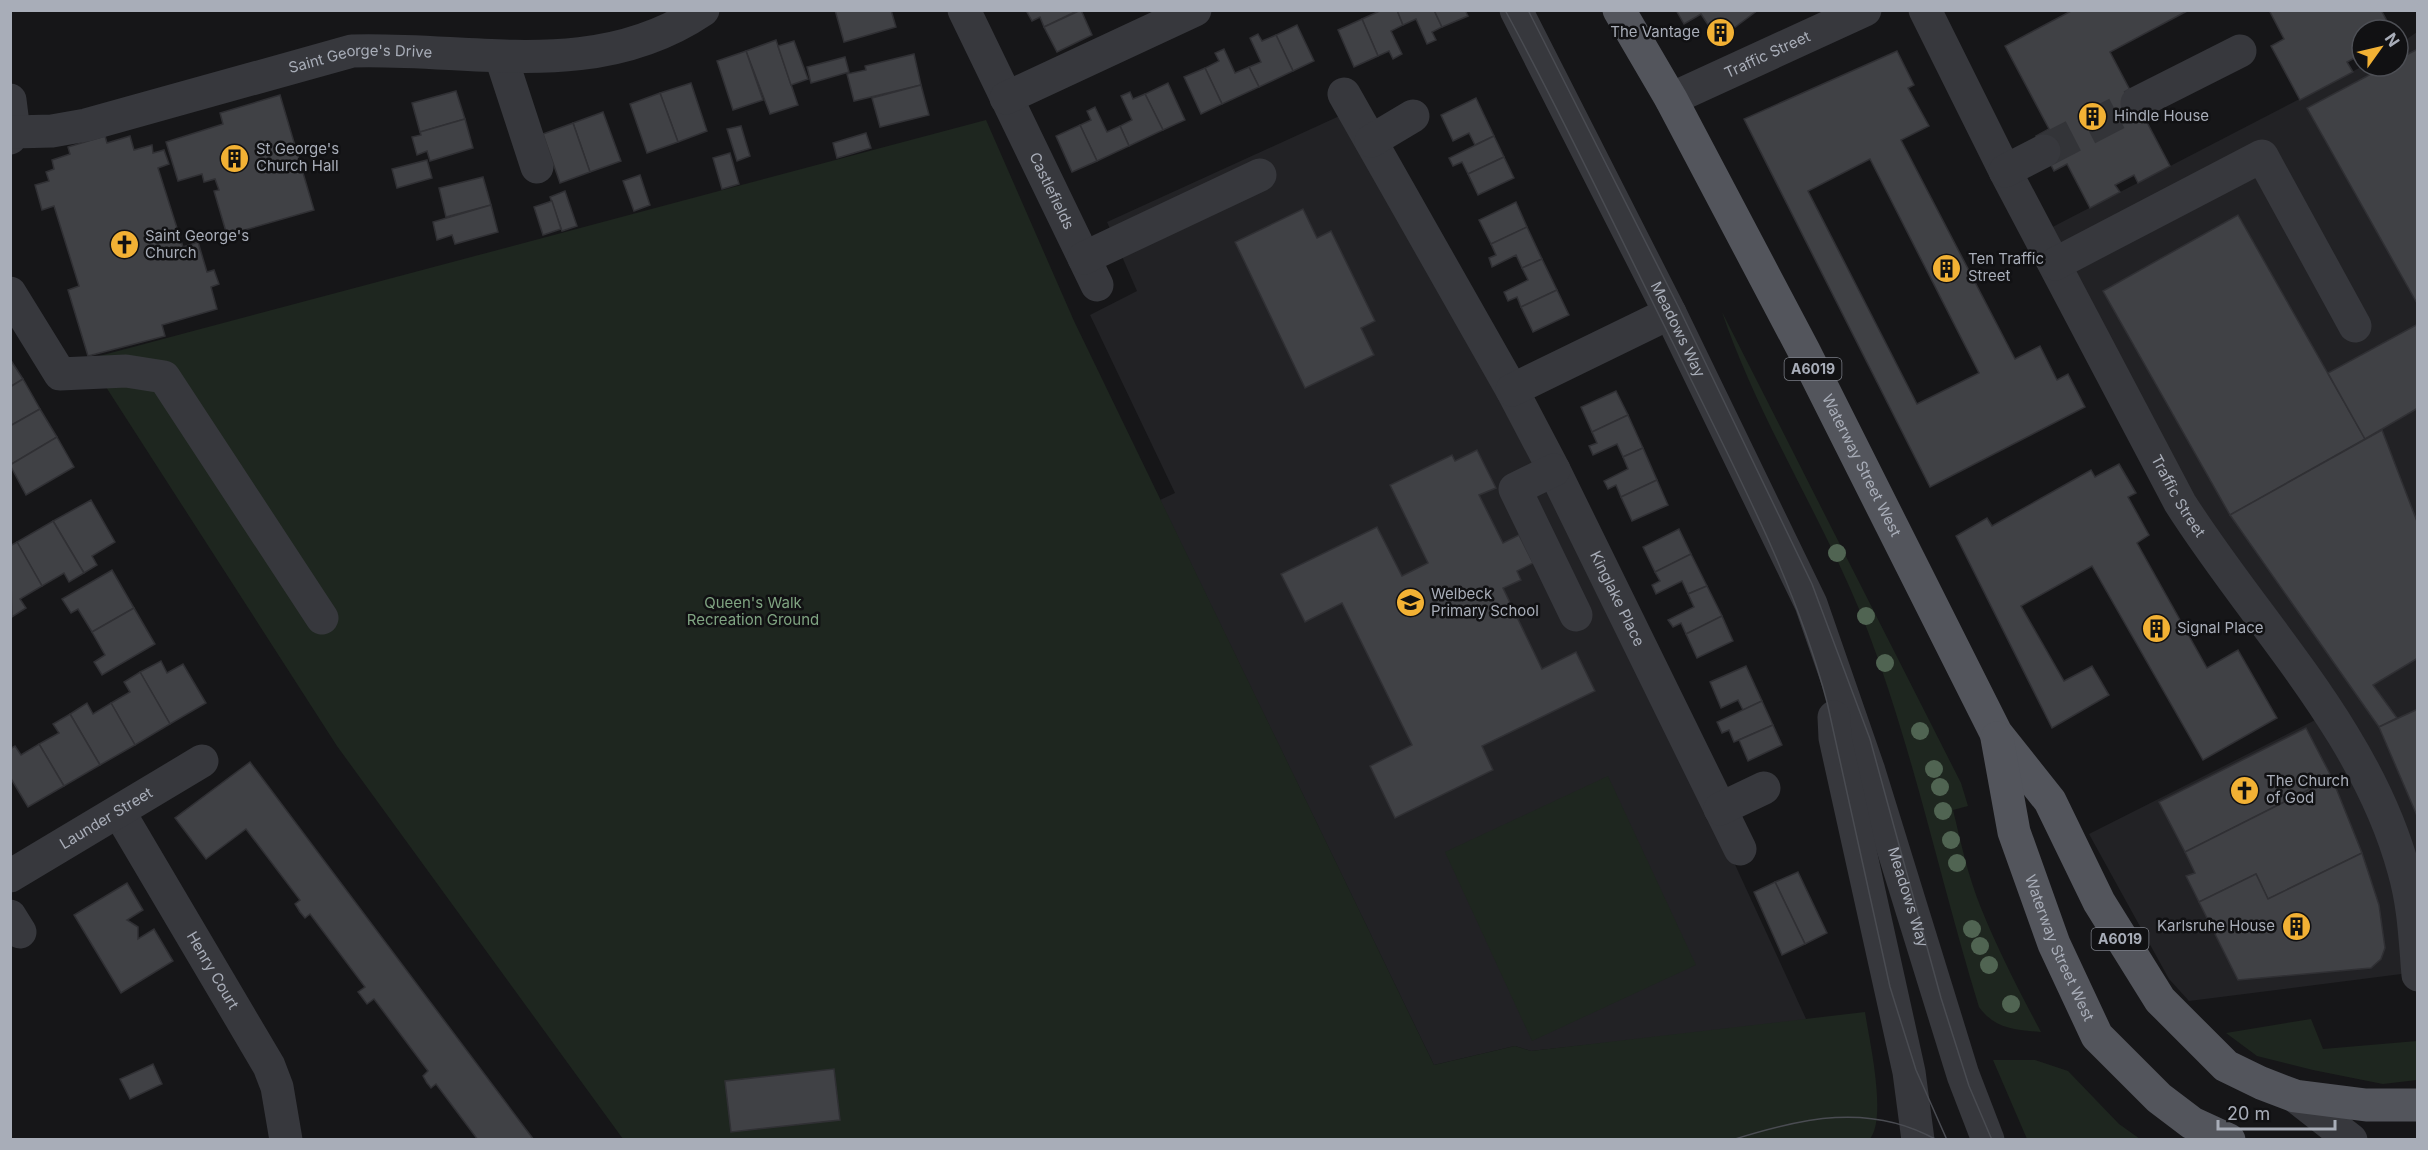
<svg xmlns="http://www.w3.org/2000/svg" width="2428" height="1150" viewBox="0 0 2428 1150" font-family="Inter,sans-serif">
	<rect width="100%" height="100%" fill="#161618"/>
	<g fill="#222225">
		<polygon points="2417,32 2417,972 2189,1001 2169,979 2089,834 2329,713 2213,554 2039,234 2363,66 2398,66 2398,45"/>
		<polygon points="1346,113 1662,706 1807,1021 1531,1051 1515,1046 1434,1065 1160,500 1175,493 1090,315 1137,291 1107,222"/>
	</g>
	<g fill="#1e261f">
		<path d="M986,120L1074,321L1434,1065L1515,1046L1531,1051L1865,1012C1869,1039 1888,1120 1869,1140L623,1139L337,746L88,359Z"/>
		<path d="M1722,312L1961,783L1968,806L1953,810C1961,843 1968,876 1981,908C1998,950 2019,991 2041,1032C2015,1030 1995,1029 1979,1007C1939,877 1912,743 1862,616C1820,513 1758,418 1722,312Z"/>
		<polygon points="1608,776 1696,965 1532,1041 1445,852"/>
		<polygon points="2311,1019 2323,1049 2417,1041 2417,1080 2383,1084 2313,1070 2257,1056 2226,1033"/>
		<polygon points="1993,1060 2035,1060 2068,1071 2119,1124 2140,1139 2027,1139"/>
	</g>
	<g fill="#404145" stroke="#303034" stroke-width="1.5" fill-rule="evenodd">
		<polygon points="835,10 891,10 896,27 844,42"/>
		<polygon points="1031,10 1079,10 1044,27 1040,17 1032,21 1027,12"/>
		<polygon points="1081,10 1092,35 1057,52 1044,27"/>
		<polygon points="1382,10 1397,10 1403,25 1391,31 1402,54 1393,59 1389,51 1378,56 1362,19"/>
		<polygon points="1397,10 1434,10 1442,27 1432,32 1436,40 1427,44 1416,19 1403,25"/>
		<polygon points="1434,10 1465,10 1468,16 1442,27"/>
		<polygon points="1676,10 1758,10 1718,40 1701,14 1684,24"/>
		<polygon points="2073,10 2189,10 2110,52 2170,166 2138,183 2134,175 2115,185 2120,192 2090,208 2067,164 2054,171 2036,136 2049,129 2005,46"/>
		<polygon points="2269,10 2381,10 2392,30 2362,30 2362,54 2347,62 2353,72 2300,100 2271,46 2284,39"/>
		<polygon points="1362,19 1378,56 1354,67 1338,30"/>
		<polygon points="1297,25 1314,61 1293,71 1276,35"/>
		<polygon points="1258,34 1262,41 1276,35 1293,71 1259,87 1249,67 1261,62 1250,38"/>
		<polygon points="776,40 798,105 770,114 746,51"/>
		<polygon points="794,41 808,79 791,85 778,46"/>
		<polygon points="1224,49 1235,73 1249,67 1259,87 1222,104 1205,68 1219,61 1215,53"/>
		<polygon points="2418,49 2418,305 2307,108 2386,66 2398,66 2398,59"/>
		<polygon points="746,51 763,100 733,110 717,61"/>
		<path d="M1897,51L1914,85L1908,88L1929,126L1901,140L2015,359L2040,346L2057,380L2068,374L2085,407L1930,487L1744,119ZM1870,159L1979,373L1917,404L1808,191Z"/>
		<polygon points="914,54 921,85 854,101 847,74 866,70 865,66"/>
		<polygon points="845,57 849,72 811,83 807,67"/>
		<polygon points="1205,68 1222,104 1201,114 1184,77"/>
		<polygon points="691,83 707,131 678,142 660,93"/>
		<polygon points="1168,83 1185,120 1163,130 1145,94"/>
		<polygon points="921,85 929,115 880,127 872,98"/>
		<polygon points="456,91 465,119 420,132 412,103"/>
		<polygon points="1130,92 1133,99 1145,94 1163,130 1129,146 1120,126 1132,120 1121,96"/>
		<polygon points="660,93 678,142 647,153 630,104"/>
		<polygon points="280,95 314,210 227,235 214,191 219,190 215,179 204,182 202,174 178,181 166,142 223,124 220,113"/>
		<polygon points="1476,98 1494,136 1475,145 1469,133 1453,141 1441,115"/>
		<polygon points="1095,107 1107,132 1120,126 1129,146 1097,161 1080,125 1091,120 1087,111"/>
		<polygon points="603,112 621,161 590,172 573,123"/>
		<polygon points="465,119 473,148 430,161 427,151 417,155 412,137 421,135 420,132"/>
		<polygon points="573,123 590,172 560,183 543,134"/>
		<polygon points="1080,125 1097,161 1072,172 1056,136"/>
		<polygon points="741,126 750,156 737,161 727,129"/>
		<polygon points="866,133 871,148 837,158 833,143"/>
		<polygon points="105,136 107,143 130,136 134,150 152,145 153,153 164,150 169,164 158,168 183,247 198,242 207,272 214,270 219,284 211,287 217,309 162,325 165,336 88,356 68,290 79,286 54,206 42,210 35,185 49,181 46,172 54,169 52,160 70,154 68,147"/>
		<polygon points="1494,136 1504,157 1468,174 1462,162 1453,166 1449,158"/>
		<polygon points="730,153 739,184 722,189 713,158"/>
		<polygon points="1504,157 1514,178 1478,195 1468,174"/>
		<polygon points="427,160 432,178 397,188 392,169"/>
		<polygon points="640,175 650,205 634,211 623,181"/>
		<polygon points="483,177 491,205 446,217 439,188"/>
		<polygon points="565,191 577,226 562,231 550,197"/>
		<polygon points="552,201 561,229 543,235 534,207"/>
		<polygon points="1516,202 1527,227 1491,244 1479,220"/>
		<polygon points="491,205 498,232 455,244 452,235 437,240 433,222"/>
		<polygon points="1303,209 1317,238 1331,231 1375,321 1361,328 1374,355 1305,388 1235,242"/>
		<polygon points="2238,215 2365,439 2230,515 2103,291"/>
		<polygon points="1527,227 1542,259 1522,268 1516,255 1492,267 1489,258 1496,255 1491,244"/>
		<polygon points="1542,259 1557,290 1521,307 1517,297 1508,301 1504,292 1528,280 1522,268"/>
		<polygon points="1557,290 1569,315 1533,332 1521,307"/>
		<polygon points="2418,324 2418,408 2365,439 2328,373"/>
		<polygon points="10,359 23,379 10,387"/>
		<polygon points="23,379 40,409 10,426 10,387"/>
		<polygon points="1616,391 1628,415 1592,432 1581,407"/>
		<polygon points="40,409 57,437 10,465 10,426"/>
		<polygon points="1628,415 1643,448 1623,457 1617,444 1593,455 1589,446 1597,443 1592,432"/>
		<polygon points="2382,430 2418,524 2418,658 2373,685 2397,718 2379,727 2230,515"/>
		<polygon points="57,437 74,467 26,495 10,465"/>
		<polygon points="1643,448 1657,480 1621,497 1616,485 1608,489 1604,481 1628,469 1623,457"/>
		<polygon points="1477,450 1496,488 1479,495 1503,543 1519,535 1533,563 1517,571 1521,580 1503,588 1542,669 1576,652 1595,691 1482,746 1493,770 1395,818 1370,766 1412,745 1342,603 1305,622 1281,574 1377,527 1402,576 1428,563 1390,485 1452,455 1455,461"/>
		<polygon points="2119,464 2136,493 2128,497 2149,535 2137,543 2207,668 2238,650 2277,718 2203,760 2092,566 2021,606 2064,681 2092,666 2109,695 2052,728 1956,536 1987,518 1992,526 2091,470 2095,477"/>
		<polygon points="1657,480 1668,505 1632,521 1621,497"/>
		<polygon points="91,500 115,542 92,556 97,565 84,573 53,521"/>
		<polygon points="53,521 84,573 69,582 64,573 42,586 17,542"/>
		<polygon points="1679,529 1691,554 1655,572 1643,547"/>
		<polygon points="17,542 42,586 20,599 26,608 12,617 10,546"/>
		<polygon points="1691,554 1707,586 1688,594 1682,581 1656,594 1652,585 1660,581 1655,572"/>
		<polygon points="112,570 134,608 92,632 78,609 71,613 62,599"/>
		<polygon points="1707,586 1722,616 1686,634 1681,623 1673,627 1668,620 1694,607 1688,594"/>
		<polygon points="134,608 155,644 102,675 94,662 105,655 92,632"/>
		<polygon points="1722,616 1733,641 1697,658 1686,634"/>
		<polygon points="161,661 167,673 183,664 206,703 170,724 140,672"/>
		<polygon points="1746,666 1762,701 1743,710 1738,700 1721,708 1710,682"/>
		<polygon points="140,672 170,724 135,745 111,703 130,692 124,682"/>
		<polygon points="1762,701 1773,725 1734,742 1729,730 1722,733 1717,722"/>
		<polygon points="87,703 93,714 111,703 135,745 100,765 70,714"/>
		<polygon points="2418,709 2418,818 2379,727"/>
		<polygon points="70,714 100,765 64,786 39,744 59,733 53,724"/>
		<polygon points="1773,725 1782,745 1748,761 1739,740"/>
		<polygon points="2306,728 2332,778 2185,852 2159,802"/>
		<polygon points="39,744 64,786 28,807 10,777 10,749 15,746 21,755"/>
		<polygon points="250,762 534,1140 478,1140 436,1084 431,1088 427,1083 423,1076 428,1071 374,999 367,1004 358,992 365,987 310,914 305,918 300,912 295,904 300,900 246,829 206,859 175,818"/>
		<polygon points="2332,778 2362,853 2268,899 2256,874 2199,902 2186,876 2195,873 2185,852"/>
		<polygon points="2362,853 2379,905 2385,948 2381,959 2371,968 2238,980 2199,902 2256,874 2268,899"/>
		<polygon points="1798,872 1827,933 1805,944 1775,882"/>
		<polygon points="1775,882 1805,944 1782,955 1754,892"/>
		<polygon points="127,883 143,910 127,920 138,927 138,939 154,929 173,961 121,993 74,915"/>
		<polygon points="153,1064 162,1084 130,1099 120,1079"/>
		<polygon points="834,1069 840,1120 731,1132 725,1081"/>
	</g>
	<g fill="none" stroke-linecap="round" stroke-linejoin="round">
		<polyline stroke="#333438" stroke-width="33" stroke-dasharray="33 16" stroke-linecap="butt" points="2044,151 2137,103"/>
		<g stroke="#37383d" stroke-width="33">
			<path id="s1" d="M964,10L1097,285"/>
			<path id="s2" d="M1516,10L1670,313L1811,604L1869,771L1963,1075L1988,1140"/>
			<path id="s3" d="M1925,10L2005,171L2180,503C2256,623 2366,730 2404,871C2414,906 2415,940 2418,975"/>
			<polyline points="501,57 537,167"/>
			<path id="s4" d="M1344,94L1512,390L1554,470L1740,849"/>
			<polyline points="1006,98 1195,10"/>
			<path id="s5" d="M1671,99L1865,10"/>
			<polyline points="10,100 14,132 10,138"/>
			<polyline points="2137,103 2240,51"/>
			<path id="s6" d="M14,132L52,131L86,125L352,51C473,47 595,83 703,10"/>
			<polyline points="1371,141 1413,116"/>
			<polyline points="2005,171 2044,151"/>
			<polyline points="1084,258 1260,175"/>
			<polyline points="2055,264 2262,156 2355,326"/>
			<polyline points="10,293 60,374 126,371 164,377 322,618"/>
			<polyline points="1512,390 1670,313"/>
			<polyline points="1554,470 1515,489 1576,615"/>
			<polyline points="1834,717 1835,738 1909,1072 1918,1140"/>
			<polyline points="1720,809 1764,788"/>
			<path id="s7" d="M119,812L269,1066L277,1087L286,1140"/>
			<path id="s8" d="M10,876L202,761"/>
			<polyline points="10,916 20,932"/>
			<polyline points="2295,1096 2351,1140"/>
		</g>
		<g stroke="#53555c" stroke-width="33">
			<path id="s9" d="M1619,10L1671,99L1804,351L1996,733L2050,801L2099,902L2160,1000L2226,1066L2261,1083L2295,1096L2366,1105H2418"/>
			<path id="s10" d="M1997,738L2014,832L2054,944L2097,1036L2159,1098L2192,1123L2229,1140"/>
		</g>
		<g stroke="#4a4c52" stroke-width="1.5">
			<path d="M1505,10C1566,122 1620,238 1677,351C1733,466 1794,577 1827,702L1890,987L1916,1070L1947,1140"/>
			<polyline points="1528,10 1678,306 1812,584 1870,739 1941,998 1969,1086 1992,1140"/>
			<path d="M1732,1140C1801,1118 1870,1102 1937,1140"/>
		</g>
	</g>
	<g fill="#506452">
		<circle cx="1837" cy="553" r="9"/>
		<circle cx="1866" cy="616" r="9"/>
		<circle cx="1885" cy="663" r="9"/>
		<circle cx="1920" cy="731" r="9"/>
		<circle cx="1934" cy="769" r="9"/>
		<circle cx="1940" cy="787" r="9"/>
		<circle cx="1943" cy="811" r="9"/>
		<circle cx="1951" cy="840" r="9"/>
		<circle cx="1957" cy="863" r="9"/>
		<circle cx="1972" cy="929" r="9"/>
		<circle cx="1980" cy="946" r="9"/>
		<circle cx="1989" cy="965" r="9"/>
		<circle cx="2011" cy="1004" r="9"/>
	</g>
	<defs>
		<symbol id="building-disc" viewBox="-11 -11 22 22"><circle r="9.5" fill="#f2b134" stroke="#111113"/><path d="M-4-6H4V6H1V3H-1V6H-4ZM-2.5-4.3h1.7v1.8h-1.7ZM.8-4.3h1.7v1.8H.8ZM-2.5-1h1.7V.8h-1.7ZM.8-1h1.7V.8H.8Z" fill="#111"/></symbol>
		<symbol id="church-disc" viewBox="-11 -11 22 22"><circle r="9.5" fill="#f2b134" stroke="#111113"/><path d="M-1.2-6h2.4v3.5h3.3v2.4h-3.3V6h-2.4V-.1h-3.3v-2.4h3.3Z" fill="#111"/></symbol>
		<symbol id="school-disc" viewBox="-11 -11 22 22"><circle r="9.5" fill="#f2b134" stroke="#111113"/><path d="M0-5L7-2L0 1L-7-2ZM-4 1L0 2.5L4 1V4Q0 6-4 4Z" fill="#111"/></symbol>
	</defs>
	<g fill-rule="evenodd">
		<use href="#building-disc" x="1704" y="16" width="33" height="33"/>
		<use href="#building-disc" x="2076" y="100" width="33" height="33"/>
		<use href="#building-disc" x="218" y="142" width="33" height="33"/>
		<use href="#church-disc" x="108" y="228" width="33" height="33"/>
		<use href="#building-disc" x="1930" y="252" width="33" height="33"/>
		<use href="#school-disc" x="1394" y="586" width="33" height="33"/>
		<use href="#building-disc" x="2140" y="612" width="33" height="33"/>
		<use href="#church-disc" x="2228" y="774" width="33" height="33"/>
		<use href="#building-disc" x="2280" y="910" width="33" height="33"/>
	</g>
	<g text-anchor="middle" stroke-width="5" stroke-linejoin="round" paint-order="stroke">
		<g fill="#111113" stroke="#7b7e86" stroke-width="1.5">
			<rect x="1784.5" y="358" width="57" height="22" rx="4.5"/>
			<rect x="2091.5" y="928" width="57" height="22" rx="4.5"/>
		</g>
		<g font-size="14" font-weight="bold" fill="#a8adb8">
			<text x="1813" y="374">A6019</text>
			<text x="2120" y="944">A6019</text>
		</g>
		<g font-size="15" fill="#a8adb8" stroke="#111113" text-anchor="start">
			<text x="1700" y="37" text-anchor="end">The Vantage</text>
			<text x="2114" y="121">Hindle House</text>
			<text x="256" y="154">St George's<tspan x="256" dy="17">Church Hall</tspan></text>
			<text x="145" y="241">Saint George's<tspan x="145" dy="17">Church</tspan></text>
			<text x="1968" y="264">Ten Traffic<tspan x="1968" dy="17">Street</tspan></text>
			<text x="1431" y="599">Welbeck<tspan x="1431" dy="17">Primary School</tspan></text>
			<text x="2177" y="633">Signal Place</text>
			<text x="2266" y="786">The Church<tspan x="2266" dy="17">of God</tspan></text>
			<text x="2275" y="931" text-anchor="end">Karlsruhe House</text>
		</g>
		<g font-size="15" fill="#a8adb8" stroke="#111113">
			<text dy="5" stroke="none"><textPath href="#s5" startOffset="106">Traffic Street</textPath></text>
			<text dy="5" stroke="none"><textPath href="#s6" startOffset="356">Saint George's Drive</textPath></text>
			<text dy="5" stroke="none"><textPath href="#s1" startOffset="201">Castlefields</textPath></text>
			<text dy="5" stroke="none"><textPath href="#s2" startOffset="358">Meadows Way</textPath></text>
			<text dy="5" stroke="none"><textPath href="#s9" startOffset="516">Waterway Street West</textPath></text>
			<text dy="5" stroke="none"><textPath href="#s3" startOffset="548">Traffic Street</textPath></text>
			<text dy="5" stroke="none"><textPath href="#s4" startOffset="574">Kinglake Place</textPath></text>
			<text dy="5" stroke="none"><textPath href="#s8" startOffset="112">Launder Street</textPath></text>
			<text dy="5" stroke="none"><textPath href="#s2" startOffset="972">Meadows Way</textPath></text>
			<text dy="5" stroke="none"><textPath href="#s10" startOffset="220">Waterway Street West</textPath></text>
			<text dy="5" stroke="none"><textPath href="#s7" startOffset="184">Henry Court</textPath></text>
		</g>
		<g font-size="15" fill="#7fa381" stroke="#111113">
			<text x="753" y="608">Queen's Walk<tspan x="753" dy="17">Recreation Ground</tspan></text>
		</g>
	</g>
	<rect width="2428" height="1150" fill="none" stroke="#a8adb8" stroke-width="24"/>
	<g transform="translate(2380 48) rotate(56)"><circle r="28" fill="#111113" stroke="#4d4f55" stroke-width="1.5"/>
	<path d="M0-4.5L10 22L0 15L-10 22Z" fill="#f2b134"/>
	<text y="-9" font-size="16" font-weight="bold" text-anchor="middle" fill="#a8adb8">N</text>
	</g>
	<path d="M2218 1120v9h117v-9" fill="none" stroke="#a8adb8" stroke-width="3"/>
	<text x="2227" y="1120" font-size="18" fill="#a8adb8" stroke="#111113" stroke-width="4.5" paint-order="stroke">20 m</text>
</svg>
